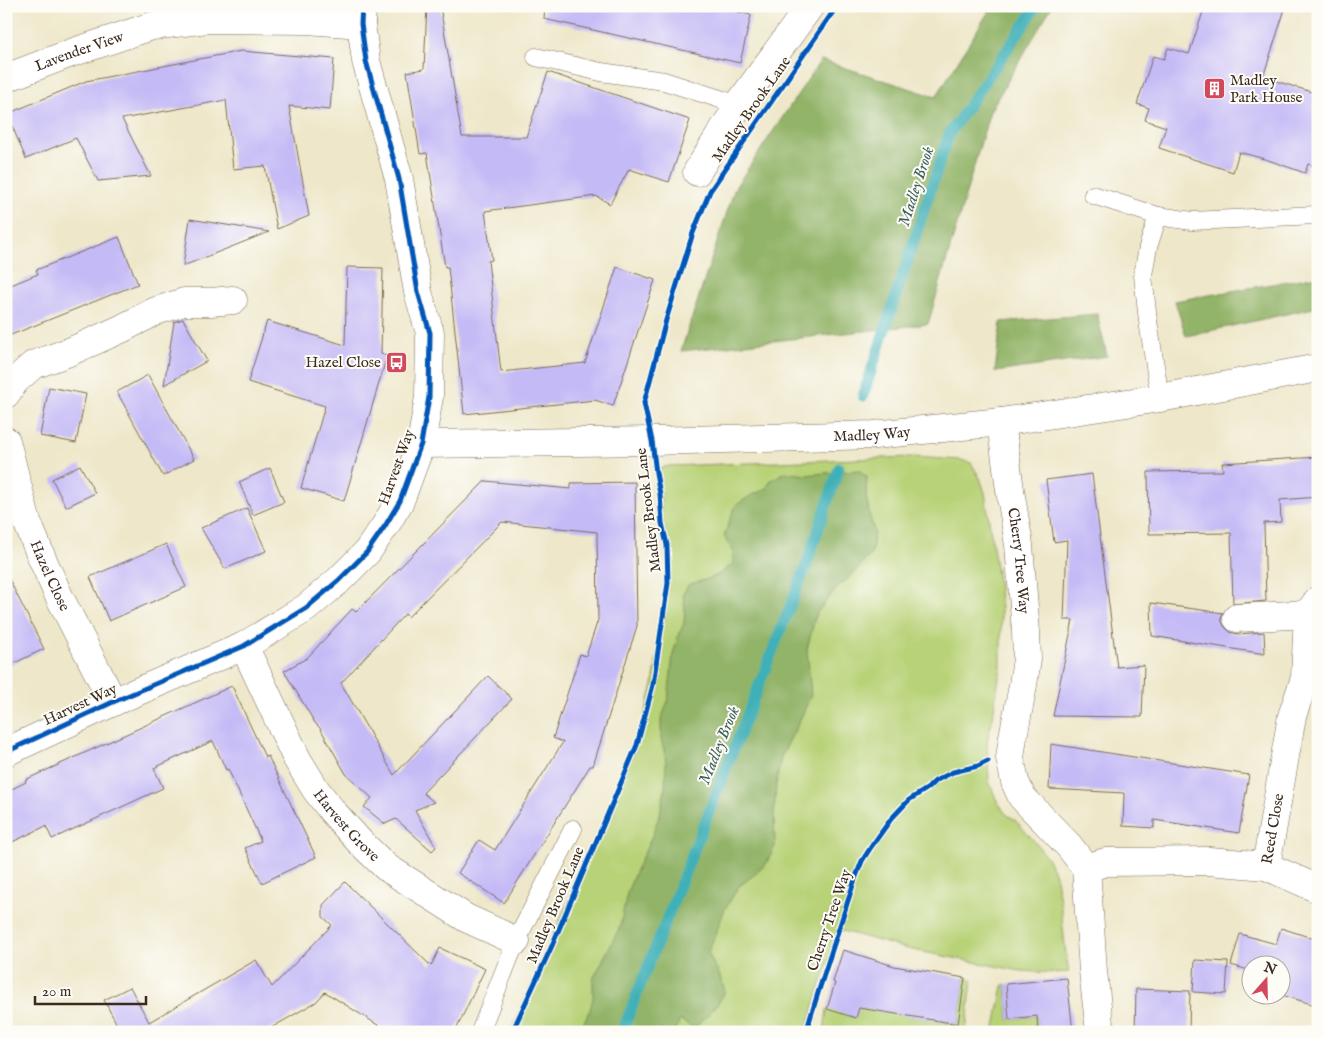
<svg xmlns="http://www.w3.org/2000/svg" width="1324" height="1038" viewBox="0 0 1324 1038" font-family="'IM FELL English',serif">
	<rect width="100%" height="100%" fill="#fdfcf7"/>
	<filter id="ink" filterUnits="userSpaceOnUse"><feTurbulence type="fractalNoise" baseFrequency=".02" numOctaves="2"/><feDisplacementMap in="SourceGraphic" scale="10" xChannelSelector="R" yChannelSelector="G"/><feConvolveMatrix kernelMatrix="1 2 1 2 8 2 1 2 1" color-interpolation-filters="sRGB"/></filter>
	<filter id="wash" filterUnits="userSpaceOnUse"><feTurbulence type="fractalNoise" baseFrequency=".0096" numOctaves="4" result="noise"/><feDisplacementMap in="SourceGraphic" scale="20" xChannelSelector="R" yChannelSelector="G"/><feGaussianBlur stdDeviation="1.12" result="paint"/><feColorMatrix in="noise" values="0 0 0 0 0 0 0 0 0 0 0 0 0 0 0 0 0 1.4 0 .05"/><feComposite in="paint" operator="in"/></filter>
	<g filter="url(#wash)">
		<rect width="100%" height="100%" fill="#eee7c9"/>
		<g fill="#b8d277" stroke="#7a7e4a">
			<polygon points="912,457 961,460 971,463 980,478 985,493 998,581 1001,609 1001,668 996,694 993,717 987,741 989,781 996,799 1003,810 1007,815 1014,819 1035,842 1048,859 1055,874 1060,900 1066,955 1069,972 1055,973 1021,971 908,949 839,930 818,993 806,1032 511,1032 637,745 653,685 668,583 667,545 662,523 660,494 656,473 661,468 669,466"/>
			<polygon points="965,978 972,980 966,1032 824,1032 827,1009 864,993 900,1014 958,1024"/>
			<polygon points="1006,984 1009,1019 1037,1016 1038,1032 994,1032 1003,986"/>
		</g>
		<g fill="#92b468" stroke="#666f43">
			<polygon points="992,6 1052,6 990,111 928,324 681,351 735,188 821,60 936,97"/>
			<polygon points="1318,276 1318,307 1186,336 1175,301"/>
			<polygon points="1097,314 1107,356 995,372 1001,322"/>
			<path d="M859,470L867,477L866,495L869,513L874,531L872,553L850,577L836,589L816,614L807,649L811,695L799,722L781,757L776,785L774,815L775,846L766,864L754,875L739,886L725,909L708,953L719,974L725,991C718,1006 707,1017 694,1028L680,1020L675,1032H579L590,1010L593,998V979L620,927L627,893L636,870L650,841L660,814L665,789L666,767L665,754L661,739V720L668,701L673,654L678,637L684,623L685,607L683,594L689,584C706,581 722,575 733,563V551L724,536L735,506L750,496L766,489L771,480L786,472L805,475Z"/>
		</g>
		<g fill="none" stroke-linecap="round" stroke-linejoin="round">
			<g stroke="#40b0b8" stroke-width="11">
				<polyline points="863,396 949,134 1037,6"/>
				<polyline points="622,1032 806,566 839,468"/>
			</g>
		</g>
		<g id="blocks">
			<g fill="#c4baf6">
				<polygon points="427,6 440,6 462,137 526,137 548,72 690,120 669,182 629,169 610,204 596,196 485,211 492,260 488,261 501,372 585,363 617,267 655,280 613,406 595,400 464,414 448,267 445,267 427,153 420,154 407,72 424,69"/>
				<polygon points="545,6 715,6 751,15 740,63 544,19"/>
				<polygon points="1205,6 1286,6 1263,77 1318,94 1318,167 1308,164 1305,173 1268,160 1239,152 1233,172 1159,148 1166,127 1145,120 1149,108 1137,104 1153,56 1164,59 1168,48 1189,54"/>
				<polygon points="241,51 334,59 330,110 289,106 309,216 277,229 265,166 233,169 226,100 122,119 151,176 98,181 76,138 26,159 7,114 86,81"/>
				<polygon points="190,219 269,232 183,266"/>
				<polygon points="119,237 138,284 6,337 6,287 38,274 36,270"/>
				<polygon points="347,267 383,268 381,354 387,356 344,501 301,488 325,406 248,382 267,321 345,345"/>
				<polygon points="183,319 207,361 164,385 174,322"/>
				<polygon points="148,375 194,459 163,476 117,392"/>
				<polygon points="49,387 86,394 76,443 40,436"/>
				<polygon points="1318,457 1318,497 1280,500 1281,522 1264,523 1266,601 1233,604 1231,533 1149,534 1148,472 1223,471 1222,463"/>
				<polygon points="80,465 95,493 66,507 52,479"/>
				<polygon points="270,468 284,502 253,515 239,482"/>
				<polygon points="1092,474 1117,667 1144,665 1142,717 1053,716 1073,620 1064,620 1067,540 1054,542 1046,480"/>
				<polygon points="485,481 571,489 571,483 635,482 637,626 593,766 590,766 504,903 458,873 479,840 495,850 563,742 553,738 580,654 586,656 598,620 597,532 502,522 408,617 405,614 341,683 394,775 488,676 512,699 423,793 434,802 415,810 436,847 432,851 396,819 385,824 364,807 372,798 346,774 320,728 315,723 284,671 307,658 352,609 356,612"/>
				<polygon points="247,508 266,551 225,569 201,528"/>
				<polygon points="166,544 186,587 109,621 90,577"/>
				<polygon points="6,573 44,649 6,667"/>
				<polygon points="1151,603 1223,613 1221,619 1224,626 1230,632 1238,634 1264,632 1265,654 1152,636"/>
				<polygon points="232,686 265,757 268,756 316,857 262,883 245,848 261,841 228,769 226,770 213,741 154,768 163,788 52,839 46,826 6,845 6,792 26,782 25,780"/>
				<polygon points="1051,744 1249,775 1239,833 1154,820 1154,828 1123,826 1124,793 1049,789"/>
				<polygon points="345,882 431,966 440,948 485,969 455,1032 389,1032 325,992 316,1002 264,1032 121,1032 104,1000 130,987 149,1022 256,960 272,987 332,925 323,917 323,905"/>
				<polygon points="1281,928 1318,940 1318,1006 1282,995 1282,966 1252,966 1252,971 1231,965 1240,934 1276,944"/>
				<polygon points="843,950 894,966 965,978 958,1024 859,1008 856,1018 827,1009 835,983 833,982"/>
				<polygon points="1195,960 1228,962 1226,994 1193,992"/>
				<polygon points="1067,978 1073,1032 1038,1032 1037,1016 1009,1019 1006,984"/>
				<polygon points="1136,989 1190,991 1189,1032 1135,1032"/>
			</g>
		</g>
	</g>
	<g filter="url(#ink)">
		<use href="#blocks" fill-opacity="0" stroke="#7a6c5a" stroke-width="1"/>
		<g fill="none" stroke-linecap="round" stroke-linejoin="round">
			<defs>
				<g id="service">
					<polyline points="536,57 601,72 664,81 739,105"/>
					<polyline points="1093,195 1158,216 1192,221 1317,215"/>
					<polyline points="1158,216 1148,247 1143,275 1148,321 1160,398"/>
					<polyline points="480,1032 516,941 573,829"/>
				</g>
				<g id="minor">
					<path id="s1" d="M6,78L71,53L152,26L207,19L307,20L361,24"/>
					<polyline points="697,172 742,100 810,6"/>
					<polyline points="6,394 15,381 33,365 69,352 121,329 156,311 184,302 211,302 233,300"/>
					<path id="s2" d="M1001,422L1010,490L1019,545L1026,632L1027,659L1022,691L1013,737L1010,758L1013,772L1015,782L1022,797L1069,846L1086,868L1093,971L1100,1032"/>
					<path id="s3" d="M6,441L26,519L41,556L58,594L113,702"/>
					<path id="s4" d="M421,444L652,441L874,435L1001,422L1160,398L1318,368"/>
					<polyline points="1237,618 1308,614"/>
					<path id="s5" d="M244,646L297,759L316,790L333,812L359,841L386,867L466,918L516,941"/>
					<polyline points="6,752 113,702 244,646 306,608 338,581 367,552 385,526 400,501 421,444 429,397 430,333 418,292 399,179 366,61 361,24 362,6"/>
					<polyline points="1266,866 1318,889"/>
					<path id="s6" d="M1086,868L1106,862L1209,861L1266,866L1292,716L1305,678L1308,614L1318,600"/>
				</g>
			</defs>
			<use href="#service" stroke="#7a6c5a" stroke-width="19"/>
			<use href="#minor" stroke="#7a6c5a" stroke-width="29"/>
			<use href="#service" stroke="#fff" stroke-width="18"/>
			<use href="#minor" stroke="#fff" stroke-width="28"/>
			<defs>
				<g id="cycleway">
					<polyline points="6,752 113,702 244,646 306,608 338,581 367,552 385,526 400,501 421,444 429,397 430,333 418,292 399,179 366,61 361,24 362,6"/>
					<polyline points="512,1032 551,948 637,745 653,685 668,583 667,545 662,523 660,494 656,473 652,441 644,403 666,320 693,233 710,191 837,6"/>
					<polyline points="806,1032 818,993 855,879 862,861 871,847 891,819 909,800 928,788 935,781 953,772 978,766 988,761"/>
				</g>
			</defs>
			<use href="#cycleway" stroke="#fdfcf7" stroke-width="8"/>
			<use href="#cycleway" stroke="#0057b8" stroke-width="5"/>
		</g>
	</g>
	<defs>
		<symbol id="building-square" viewBox="-11 -11 22 22"><rect x="-9" y="-9" width="18" height="18" rx="4" fill="#d1495b" stroke="#fdfcf7"/><path d="M-4-6H4V6H1V3H-1V6H-4ZM-2.5-4.3h1.7v1.8h-1.7ZM.8-4.3h1.7v1.8H.8ZM-2.5-1h1.7V.8h-1.7ZM.8-1h1.7V.8H.8Z" fill="#fff"/></symbol>
		<symbol id="bus-square" viewBox="-11 -11 22 22"><rect x="-9" y="-9" width="18" height="18" rx="4" fill="#d1495b" stroke="#fdfcf7"/><path d="M-5-6H5V4H4V6H2V4H-2V6H-4V4H-5ZM-3.5-4V0h7V-4ZM-3.5 1.2v1.5H-2V1.2ZM2 1.2v1.5H3.5V1.2Z" fill="#fff"/></symbol>
	</defs>
	<g fill-rule="evenodd">
		<use href="#building-square" x="1202" y="76" width="25" height="25"/>
		<use href="#bus-square" x="384" y="350" width="25" height="25"/>
	</g>
	<g text-anchor="middle" stroke-width="4" stroke-linejoin="round" paint-order="stroke">
		<g font-size="15" fill="#3b2a1e" stroke="#fdfcf7">
			<text dy="5" stroke="none"><textPath href="#s1" startOffset="78">Lavender View</textPath></text>
			<text transform="translate(751 109) rotate(-55)" y="5">Madley Brook Lane</text>
			<text dy="5" stroke="none"><textPath href="#s4" startOffset="451">Madley Way</textPath></text>
			<text transform="translate(396 467) rotate(-70)" y="5">Harvest Way</text>
			<text transform="translate(648 510) rotate(-97)" y="5">Madley Brook Lane</text>
			<text dy="5" stroke="none"><textPath href="#s2" startOffset="140">Cherry Tree Way</textPath></text>
			<text dy="5" stroke="none"><textPath href="#s3" startOffset="142">Hazel Close</textPath></text>
			<text transform="translate(80 704) rotate(-25)" y="5">Harvest Way</text>
			<text dy="5" stroke="none"><textPath href="#s5" startOffset="208">Harvest Grove</textPath></text>
			<text dy="5" stroke="none"><textPath href="#s6" startOffset="219">Reed Close</textPath></text>
			<text transform="translate(555 905) rotate(-67)" y="5">Madley Brook Lane</text>
			<text transform="translate(829 920) rotate(-71)" y="5">Cherry Tree Way</text>
		</g>
		<g font-size="15" fill="#3b2a1e" stroke="#fdfcf7" text-anchor="start">
			<text x="1230" y="85">Madley<tspan x="1230" dy="17">Park House</tspan></text>
			<text x="381" y="367" text-anchor="end">Hazel Close</text>
		</g>
		<g font-size="16" font-style="italic" fill="#3d605c" stroke="#fdfcf7">
			<text transform="translate(915 186) rotate(-72)" y="6">Madley Brook</text>
			<text transform="translate(718 745) rotate(-68)" y="6">Madley Brook</text>
		</g>
	</g>
	<rect width="1324" height="1038" fill="none" stroke="#fdfcf7" stroke-width="25"/>
	<g transform="translate(1266 980) rotate(20)"><circle r="24" fill="#fdfcf7" stroke="#afa8a0"/>
	<path d="M0-4L9 19L0 12L-9 19Z" fill="#d1495b"/>
	<text y="-8" font-size="14" font-weight="bold" text-anchor="middle" fill="#3b2a1e">N</text>
	</g>
	<path d="M35 996v8h111v-8" fill="none" stroke="#3b2a1e" stroke-width="2.5"/>
	<text x="42" y="996" font-size="15" fill="#3b2a1e" stroke="#fdfcf7" stroke-width="4" paint-order="stroke">20 m</text>
</svg>
